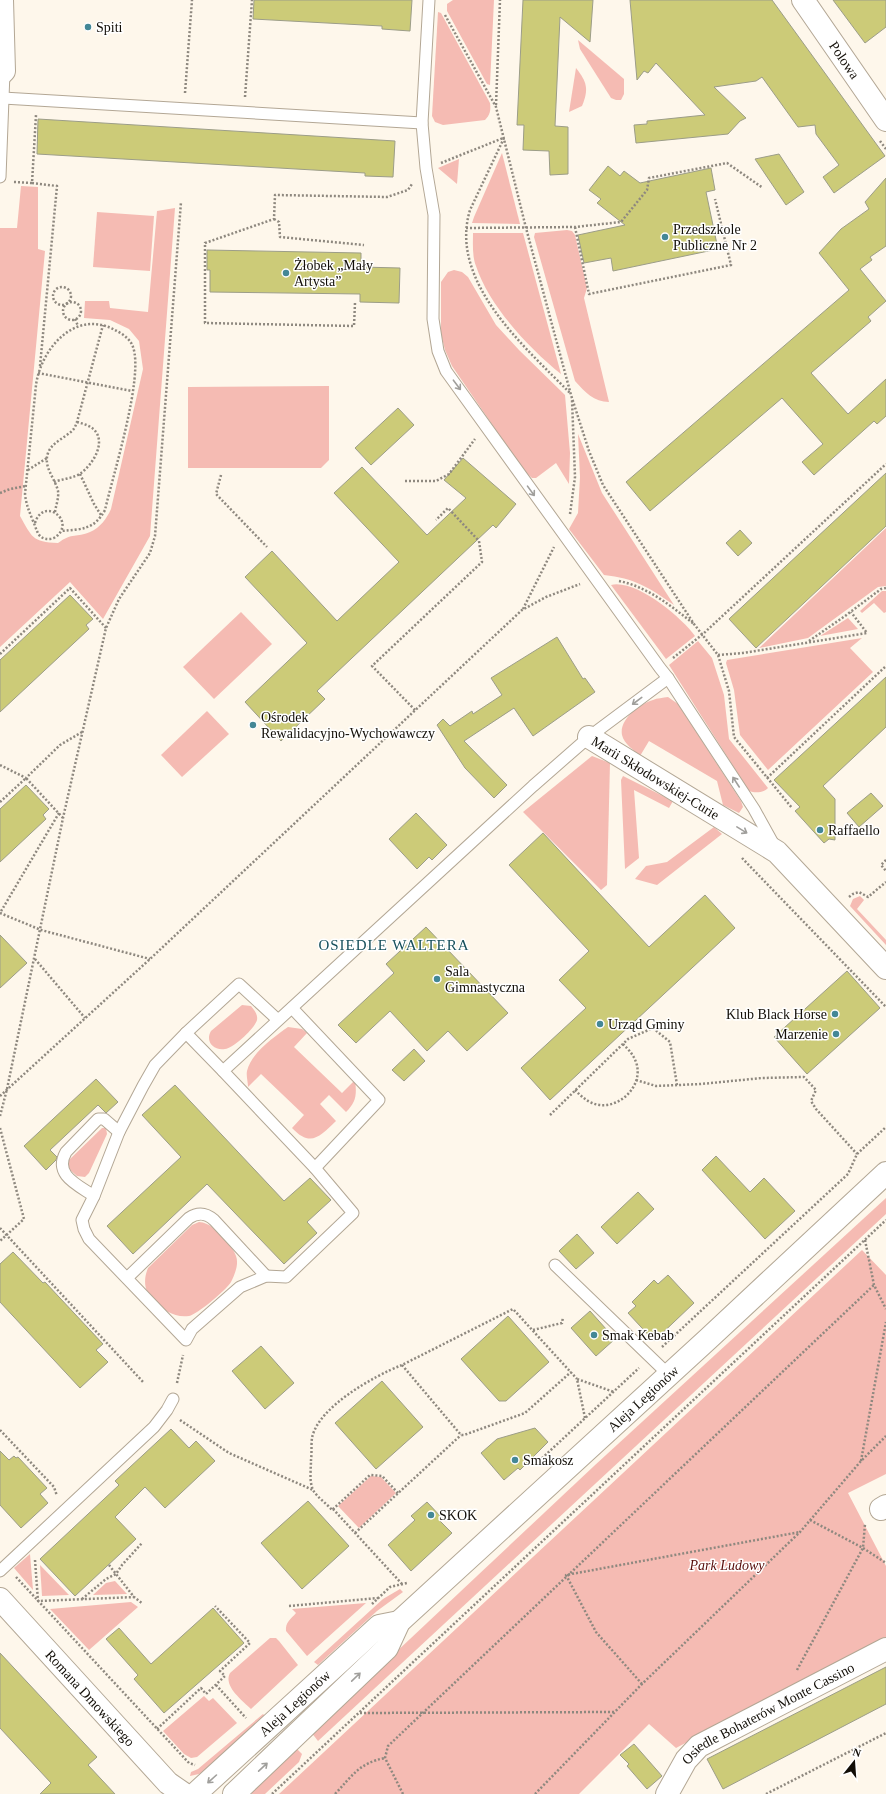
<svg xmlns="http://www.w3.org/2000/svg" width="886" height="1794" viewBox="0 0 886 1794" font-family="Georgia,serif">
	<rect width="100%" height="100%" fill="#fef7eb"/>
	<g fill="#f5bbb3">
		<polygon points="453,0 494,0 490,85 487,84 447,11 447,4"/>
		<path d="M438,12L441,13L490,103C491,110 490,115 485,120L443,125L435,122L432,116Z"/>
		<polygon points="578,40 624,79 624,94 621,100 616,100 611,98 580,49"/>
		<path d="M576,68C587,82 589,89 582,106L569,112Z"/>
		<polygon points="502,153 520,224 472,223 474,217"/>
		<polygon points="459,159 457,184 438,168"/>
		<path d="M21,186L38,187V249L45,251L20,516C32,537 32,542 58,543C73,532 76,538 90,532C100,528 107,518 111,509L143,369L139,341L129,329L110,320L84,318L85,301H109L110,308L148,312L157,211L175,208L150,536L103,619L70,582L0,647V228H17Z"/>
		<polygon points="97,212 154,216 150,271 93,267"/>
		<path d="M567,230L572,231L575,235L587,288L584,298L609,402C594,402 585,392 575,381L534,237L535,233Z"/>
		<path d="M473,233H523L561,374C529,348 489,306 476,266C472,256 473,243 473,233Z"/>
		<polygon points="454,270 462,272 468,277 496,325 519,350 565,395 570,453 569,484 556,463 536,478 532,478 524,471 452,366 445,350 441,334 441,282 448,272"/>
		<polygon points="329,386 329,460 321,468 188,468 188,387"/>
		<path d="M578,434L602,493L674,605C650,588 634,578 604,575L569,529L578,513L580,477Z"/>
		<polygon points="886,528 886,586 878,587 808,638 759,648"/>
		<path d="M611,585C636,579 681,617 695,636L666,659Z"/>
		<polygon points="882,591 886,591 886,612 884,613 874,603 862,613 860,611"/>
		<polygon points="241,612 272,644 214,699 183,667"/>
		<polygon points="848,618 858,629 820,636"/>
		<polygon points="862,638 850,648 873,672 768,770 740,735 734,690 726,663 727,660"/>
		<path d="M698,641L712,658L724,695L729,739L768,788C763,793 755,793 749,791L669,665Z"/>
		<path d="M668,697L678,704L741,801L743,807L739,813L723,805L717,781L649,741L640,756C634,750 624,744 622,735C619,719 640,704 653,700C657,698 663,698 668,697Z"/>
		<polygon points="207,711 229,734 182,777 161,755"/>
		<polygon points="592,756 610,763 607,885 601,890 523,812"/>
		<polygon points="623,776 673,801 669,808 634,790 639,858 625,869 621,780"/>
		<polygon points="714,827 722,834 657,885 635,879 646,866 667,862"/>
		<polygon points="860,896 864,900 857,909 886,940 886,945 850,906 853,899"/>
		<path d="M242,1005L251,1006C254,1010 258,1014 257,1020C255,1028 234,1048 225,1049C213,1051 205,1041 211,1031Z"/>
		<path d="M288,1027L302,1029L307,1033L294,1047L342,1093L355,1080C357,1095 356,1102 346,1112L329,1095L320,1104L336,1121C320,1136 311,1148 292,1128L304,1115L261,1074L248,1087C248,1082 246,1076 247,1071C251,1053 274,1037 288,1027Z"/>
		<polygon points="102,1128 106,1128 107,1134 89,1173 85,1177 77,1176 69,1169 69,1160"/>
		<polygon points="886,1198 886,1214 318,1741 311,1732 594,1466"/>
		<path d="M199,1222C210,1223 214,1229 222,1236C227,1242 233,1248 236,1256C239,1264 235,1274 231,1282C226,1290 198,1314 189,1316C174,1318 164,1310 154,1301C144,1292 143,1280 148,1268L192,1225Z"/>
		<polygon points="862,1250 886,1275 886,1474 848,1493 886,1566 886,1637 676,1748 649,1724 579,1794 279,1794"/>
		<polygon points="371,1476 381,1477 396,1493 359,1528 338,1506"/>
		<polygon points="30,1554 33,1590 14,1568"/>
		<polygon points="40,1565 69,1595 42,1596"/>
		<polygon points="115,1581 127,1594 93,1595 106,1583"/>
		<polygon points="400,1589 403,1592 377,1611 318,1665 314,1662 383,1599"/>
		<polygon points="131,1602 138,1607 89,1650 50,1609"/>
		<path d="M366,1603L307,1656L286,1631C285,1622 291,1619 296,1613L292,1609Z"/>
		<path d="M270,1638H276L279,1641L298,1665L251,1709C242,1700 223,1686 230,1673Z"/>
		<polygon points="204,1696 209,1701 213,1698 237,1723 197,1757 191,1758 184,1754 163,1731"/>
		<polygon points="263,1714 265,1716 209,1768 199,1774 190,1776 191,1772 198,1769"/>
		<polygon points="295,1747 302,1754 299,1762 265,1794 252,1794 252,1791"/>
	</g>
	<g fill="#cccb78" stroke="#9c9d88">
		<polygon points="254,0 412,0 410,31 382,29 382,26 253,19"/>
		<polygon points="523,0 593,0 590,42 560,17 555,126 568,127 568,174 550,175 549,151 523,150 524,125 517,125"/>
		<polygon points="630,0 772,0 885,156 834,193 823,177 839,165 816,134 815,125 798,127 762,77 756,81 714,87 746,118 740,121 728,134 636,143 634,125 647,124 647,121 705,115 656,63 648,73 644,71 637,80"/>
		<polygon points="833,0 886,0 886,27 865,43"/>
		<polygon points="38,119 395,141 393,177 365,176 365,173 37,154"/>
		<polygon points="779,154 804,192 786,205 755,159"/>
		<polygon points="608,166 620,176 624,171 640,183 711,168 715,190 706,192 718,249 613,271 611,258 584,263 578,235 625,225 597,203 601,199 589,190"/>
		<polygon points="886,178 886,246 870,257 872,260 860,269 886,301 868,317 871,321 811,373 848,414 886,379 886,416 877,424 874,421 814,475 802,462 823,444 782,398 650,511 626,482 849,290 819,253 841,229 869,209 865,202"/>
		<polygon points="207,250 361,253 361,267 400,268 399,303 360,302 360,294 210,292 210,270 207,270"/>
		<polygon points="398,408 414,425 371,465 355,448"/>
		<polygon points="463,458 516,504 496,528 493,525 317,691 325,699 281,741 245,702 307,643 245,577 272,551 337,621 399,562 334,493 362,467 427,535 466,498 444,480"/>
		<polygon points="886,473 886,526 756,648 729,619"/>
		<polygon points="740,530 752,543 738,556 726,543"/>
		<polygon points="70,595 93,619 86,625 89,629 0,712 0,660"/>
		<polygon points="557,637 583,679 585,678 595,692 533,736 514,708 464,741 507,785 494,798 465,768 437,725 443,719 450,726 472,711 473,714 502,695 491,678"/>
		<polygon points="886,677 886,727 823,786 835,799 835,840 829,839 824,843 795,811 800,807 774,780"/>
		<polygon points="26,785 49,809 43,815 46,819 0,862 0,809"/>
		<polygon points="871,793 883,806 859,827 847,813"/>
		<polygon points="416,813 447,845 432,860 429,857 417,869 389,839"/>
		<polygon points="543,833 649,947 705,895 735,928 550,1100 521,1068 586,1008 559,980 589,951 509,865"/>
		<polygon points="426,927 508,1013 467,1051 448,1031 427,1051 390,1011 356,1043 338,1025 394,973 386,964"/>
		<polygon points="0,935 27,963 0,988"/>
		<polygon points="847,971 880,1008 807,1074 774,1037"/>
		<polygon points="414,1049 425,1061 404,1081 392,1070"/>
		<polygon points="96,1079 118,1102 106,1113 98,1105 50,1150 57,1157 56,1160 46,1170 24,1146"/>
		<polygon points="175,1085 284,1201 310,1178 331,1200 307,1222 317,1233 284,1264 207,1184 133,1254 107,1226 181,1157 142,1115"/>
		<polygon points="716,1156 750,1192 764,1178 795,1211 765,1239 702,1170"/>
		<polygon points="638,1192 654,1209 617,1244 601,1227"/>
		<polygon points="577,1234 594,1253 576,1269 559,1251"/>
		<polygon points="13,1252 43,1283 45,1282 103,1344 96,1350 108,1362 80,1388 0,1302 0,1264"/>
		<polygon points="668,1275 694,1303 654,1341 628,1313 636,1306 632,1302 654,1280 658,1284"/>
		<polygon points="590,1311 615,1339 596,1356 571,1328"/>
		<polygon points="508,1316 549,1362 506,1401 499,1401 461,1359"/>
		<polygon points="261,1346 294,1383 265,1409 232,1371"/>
		<polygon points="382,1381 423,1427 376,1469 335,1423"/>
		<polygon points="535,1428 548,1442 520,1470 518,1468 504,1480 481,1453 497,1439"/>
		<polygon points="171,1429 189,1448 196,1441 215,1461 165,1508 145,1487 115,1517 136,1539 75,1596 40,1559 119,1485 115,1481"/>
		<polygon points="0,1451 9,1460 14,1456 16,1458 18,1457 47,1488 40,1494 48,1503 21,1528 0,1505"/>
		<polygon points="308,1501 349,1546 302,1589 261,1543"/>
		<polygon points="427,1502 442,1518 439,1520 452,1533 411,1571 388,1545 415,1520 411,1516"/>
		<polygon points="213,1608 244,1643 164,1713 134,1679 138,1675 106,1639 119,1628 151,1664"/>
		<polygon points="0,1653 97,1757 88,1765 115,1794 40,1794 51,1783 0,1728"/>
		<polygon points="886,1667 886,1704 723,1789 707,1759"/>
		<polygon points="634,1744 662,1776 647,1789 627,1766 629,1764 620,1755"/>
	</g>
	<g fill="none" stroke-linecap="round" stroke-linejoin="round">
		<defs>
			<g id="service">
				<polyline points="429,0 422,123 426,168 434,215 433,319 438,351 446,371 660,668 668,678 754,809 775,847"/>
				<polyline points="3,98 422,123"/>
				<polyline points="0,177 4,72"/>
				<polyline points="292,1008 379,1100 315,1168"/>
				<polyline points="278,1020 239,984 186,1033 155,1065 143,1086 119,1132 94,1196 82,1220 84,1229 89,1239 186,1340 192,1329 240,1287 266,1276 286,1277 353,1213 315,1168 223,1071 533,786 589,737 668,678"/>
				<polyline points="186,1033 223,1071"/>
				<path d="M94,1196C78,1185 53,1175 66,1152L98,1119H104L119,1132"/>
				<polyline points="555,1265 669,1375"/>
				<path d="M127,1278L189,1218C198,1212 206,1213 214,1220L266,1276"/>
				<polyline points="0,1571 154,1427 167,1410 173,1399"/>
			</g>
			<g id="minor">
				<polyline points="0,75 4,71 2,0"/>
				<path id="s1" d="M589,737L777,852L886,968"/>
				<polyline points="881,1509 886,1506"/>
				<path id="s2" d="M0,1599L168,1783L184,1794"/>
				<path id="s3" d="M667,1794L686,1760L699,1746L886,1649"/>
			</g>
			<g id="tertiary">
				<path id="s4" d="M803,0L886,120"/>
			</g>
			<g id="secondary">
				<path id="s5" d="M195,1794L379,1626L399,1622"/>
				<path id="s6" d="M234,1794L387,1648L399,1622L708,1339L886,1173"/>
			</g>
		</defs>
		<use href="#service" stroke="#b3a795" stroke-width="13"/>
		<use href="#minor" stroke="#b3a795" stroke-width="24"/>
		<use href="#tertiary" stroke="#b3a795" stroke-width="24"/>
		<use href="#secondary" stroke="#b3a795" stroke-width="24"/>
		<g stroke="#8e887f" stroke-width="2.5" stroke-dasharray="2 2" stroke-linecap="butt">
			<polyline points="445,15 496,107 526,228 571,395 589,451 603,485 694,624 718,655 729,691 734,737 792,808"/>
			<polyline points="185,93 192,0"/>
			<polyline points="245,97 252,0"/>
			<polyline points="496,105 500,0"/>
			<path d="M504,138L470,210C448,282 526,348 570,393"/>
			<polyline points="880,141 886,149"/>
			<polyline points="441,163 503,138"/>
			<polyline points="14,182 32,183 36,115"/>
			<polyline points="32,183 57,186 40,366"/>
			<polyline points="274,219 279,222 280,237 364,245"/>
			<polyline points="575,227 589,294 731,265 715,199"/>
			<polyline points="466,228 575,227 621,222 647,190 649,178 727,163 763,188"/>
			<circle cx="62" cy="296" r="9"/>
			<circle cx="72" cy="311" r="9"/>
			<polyline points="355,303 354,326 205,323 205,243 274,219 275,195 387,197 408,190 412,184"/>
			<polyline points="75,319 78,326"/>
			<polyline points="38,373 132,391"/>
			<polyline points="28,470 47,458"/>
			<polyline points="80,474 94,504 101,515"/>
			<polyline points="221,475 216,494 267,547"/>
			<polyline points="405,481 436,481 449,474 475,439"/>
			<path d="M54,482C62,479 75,478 81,473C92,465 105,445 96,432C92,426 84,424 77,422"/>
			<polyline points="0,493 10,489 26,486"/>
			<path d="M55,512C56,505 59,498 58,491C55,478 43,467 48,453C52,442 65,438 73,430C74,429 76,425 77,422L103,325"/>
			<polyline points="570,514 575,477 572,400"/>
			<path d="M35,523C43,497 74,519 58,535C56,537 53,539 50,539C37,540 37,529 33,521C29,511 26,504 25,494L36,385C41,349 74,310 113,329C121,333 130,338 133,347C144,377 113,475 105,510C94,530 82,529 61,531"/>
			<path d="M619,581C648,587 671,606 694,624"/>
			<polyline points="523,609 554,547"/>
			<polyline points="809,641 845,616 881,589 886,588"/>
			<polyline points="0,654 70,588 106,628"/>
			<polyline points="718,655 743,653 867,633 851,612"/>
			<polyline points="673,658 703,634 886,464"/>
			<polyline points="415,710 372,666 482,562 479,541 448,508 436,520"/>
			<polyline points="0,765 26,778 60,745 82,732"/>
			<polyline points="767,778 886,666"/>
			<polyline points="0,802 26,778 63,818"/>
			<polyline points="59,813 0,913 41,930 150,959"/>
			<polyline points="742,858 886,1007"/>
			<polyline points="886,860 881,865 886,871"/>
			<polyline points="849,897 853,894 859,892 868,897 886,882"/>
			<polyline points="35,959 85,1018"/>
			<polyline points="636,1080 656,1086 701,1084 762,1078 804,1077 816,1090 811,1101 816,1109 857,1154"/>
			<path d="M575,1090C580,1095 585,1100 592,1103C616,1113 645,1087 636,1062C633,1054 628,1049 623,1044"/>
			<polyline points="0,1096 150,959 522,610 546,597 580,584"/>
			<polyline points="550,1115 628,1039 653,1028 670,1042 677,1085"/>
			<polyline points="0,1116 7,1089 63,818 106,628 119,599 150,553 155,536 181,202"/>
			<polyline points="0,1128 24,1219 0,1241"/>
			<polyline points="0,1228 144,1383"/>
			<polyline points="865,1240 874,1285 886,1309"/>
			<polyline points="533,1330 562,1323 563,1317"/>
			<polyline points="662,1347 848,1174 857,1154 886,1127"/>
			<polyline points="402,1365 461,1435 464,1435 525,1413 571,1372"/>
			<polyline points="177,1383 183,1355"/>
			<polyline points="585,1418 577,1379 614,1392"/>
			<polyline points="180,1420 229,1453 313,1490"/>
			<polyline points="0,1430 54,1487 57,1496"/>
			<polyline points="539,1461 639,1368"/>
			<polyline points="861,1461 886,1322"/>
			<path d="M398,1493L382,1476L370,1475L332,1510C327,1504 317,1497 313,1490C309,1481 311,1469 311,1460C312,1453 311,1445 312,1438C318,1407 374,1376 402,1365L513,1309L577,1379"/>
			<polyline points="333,1509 402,1584"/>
			<polyline points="810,1520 863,1548 886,1563"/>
			<polyline points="355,1533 461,1435"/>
			<polyline points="35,1560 38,1601 134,1597"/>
			<polyline points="109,1565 134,1597 143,1604"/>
			<polyline points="16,1577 189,1763 195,1765"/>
			<polyline points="82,1599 106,1579 116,1574 122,1565 142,1543"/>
			<polyline points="372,1604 390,1587 407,1583"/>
			<polyline points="289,1606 378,1598"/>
			<polyline points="797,1670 863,1548 865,1524"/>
			<polyline points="642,1684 596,1632 566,1575 800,1532"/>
			<polyline points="216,1685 246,1718"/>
			<polyline points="360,1713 614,1712"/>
			<polyline points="157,1729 201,1688 206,1694 225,1676 220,1671 250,1643 215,1606"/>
			<polyline points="272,1794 886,1220"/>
			<path d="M335,1794C352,1776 359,1763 385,1758"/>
			<polyline points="403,1794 385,1758 388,1746 874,1285"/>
			<polyline points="535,1794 642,1684 800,1532 861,1461 886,1436"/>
			<polyline points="766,1794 886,1733"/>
		</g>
		<use href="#service" stroke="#fff" stroke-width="11"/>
		<use href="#minor" stroke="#fff" stroke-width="22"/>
		<use href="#tertiary" stroke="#fff" stroke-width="22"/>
		<use href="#secondary" stroke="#fff" stroke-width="22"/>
	</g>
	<defs><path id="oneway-shaft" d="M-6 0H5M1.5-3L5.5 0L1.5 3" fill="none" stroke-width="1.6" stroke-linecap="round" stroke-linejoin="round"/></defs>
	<g stroke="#a09f9c">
		<use href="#oneway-shaft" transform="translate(457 385) rotate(53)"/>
		<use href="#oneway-shaft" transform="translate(531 491) rotate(54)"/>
		<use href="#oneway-shaft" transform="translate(637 701) rotate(143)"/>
		<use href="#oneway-shaft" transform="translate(736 782) rotate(-123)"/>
		<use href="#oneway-shaft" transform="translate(742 830) rotate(31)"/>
		<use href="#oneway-shaft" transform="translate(356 1677) rotate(-44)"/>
		<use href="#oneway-shaft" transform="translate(263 1767) rotate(-43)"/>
		<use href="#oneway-shaft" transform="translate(212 1779) rotate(138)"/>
	</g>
	<g fill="#438796" stroke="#fff" stroke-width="1.5">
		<circle cx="88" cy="27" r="4"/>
		<circle cx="665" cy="237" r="4"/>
		<circle cx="286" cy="273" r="4"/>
		<circle cx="253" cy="725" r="4"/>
		<circle cx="820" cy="830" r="4"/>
		<circle cx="437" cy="979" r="4"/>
		<circle cx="835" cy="1014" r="4"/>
		<circle cx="600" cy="1024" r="4"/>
		<circle cx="836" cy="1034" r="4"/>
		<circle cx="594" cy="1335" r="4"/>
		<circle cx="515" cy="1460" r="4"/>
		<circle cx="431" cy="1515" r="4"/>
	</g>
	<g text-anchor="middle" stroke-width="3" stroke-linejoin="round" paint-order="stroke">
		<g font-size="14" fill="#120e07" stroke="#fff" text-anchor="start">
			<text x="96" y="32">Spiti</text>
			<text x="673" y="234">Przedszkole<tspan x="673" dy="16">Publiczne Nr 2</tspan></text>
			<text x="294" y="270">Żłobek „Mały<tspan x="294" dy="16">Artysta”</tspan></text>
			<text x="261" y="722">Ośrodek<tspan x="261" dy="16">Rewalidacyjno-Wychowawczy</tspan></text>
			<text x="828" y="835">Raffaello</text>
			<text x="445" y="976">Sala<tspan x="445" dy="16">Gimnastyczna</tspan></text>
			<text x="827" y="1019" text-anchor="end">Klub Black Horse</text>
			<text x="608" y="1029">Urząd Gminy</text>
			<text x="828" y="1039" text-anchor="end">Marzenie</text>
			<text x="602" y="1340">Smak Kebab</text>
			<text x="523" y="1465">Smakosz</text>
			<text x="439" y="1520">SKOK</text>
		</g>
		<g font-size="14" fill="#120e07" stroke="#fff">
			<text dy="5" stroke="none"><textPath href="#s4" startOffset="73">Polowa</textPath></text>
			<text dy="5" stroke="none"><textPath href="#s1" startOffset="78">Marii Skłodowskiej-Curie</textPath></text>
			<text dy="5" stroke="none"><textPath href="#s6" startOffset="571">Aleja Legionów</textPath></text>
			<text dy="5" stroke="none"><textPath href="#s2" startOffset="134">Romana Dmowskiego</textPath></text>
			<text dy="5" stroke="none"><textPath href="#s5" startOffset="135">Aleja Legionów</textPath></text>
			<text dy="5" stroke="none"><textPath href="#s3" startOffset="134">Osiedle Bohaterów Monte Cassino</textPath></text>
		</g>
		<g font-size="14" font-style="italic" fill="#580c0a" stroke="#fff">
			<text x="727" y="1570">Park Ludowy</text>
		</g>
		<g font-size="15" letter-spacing="1" fill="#164f5a" stroke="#fff">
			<text x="394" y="950">OSIEDLE WALTERA</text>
		</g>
	</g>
	<g transform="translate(854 1762) rotate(17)" stroke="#ffffff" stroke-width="3" paint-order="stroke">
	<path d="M0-3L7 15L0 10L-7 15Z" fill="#120e07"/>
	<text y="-6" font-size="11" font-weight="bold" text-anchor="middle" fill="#120e07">N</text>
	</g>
</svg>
